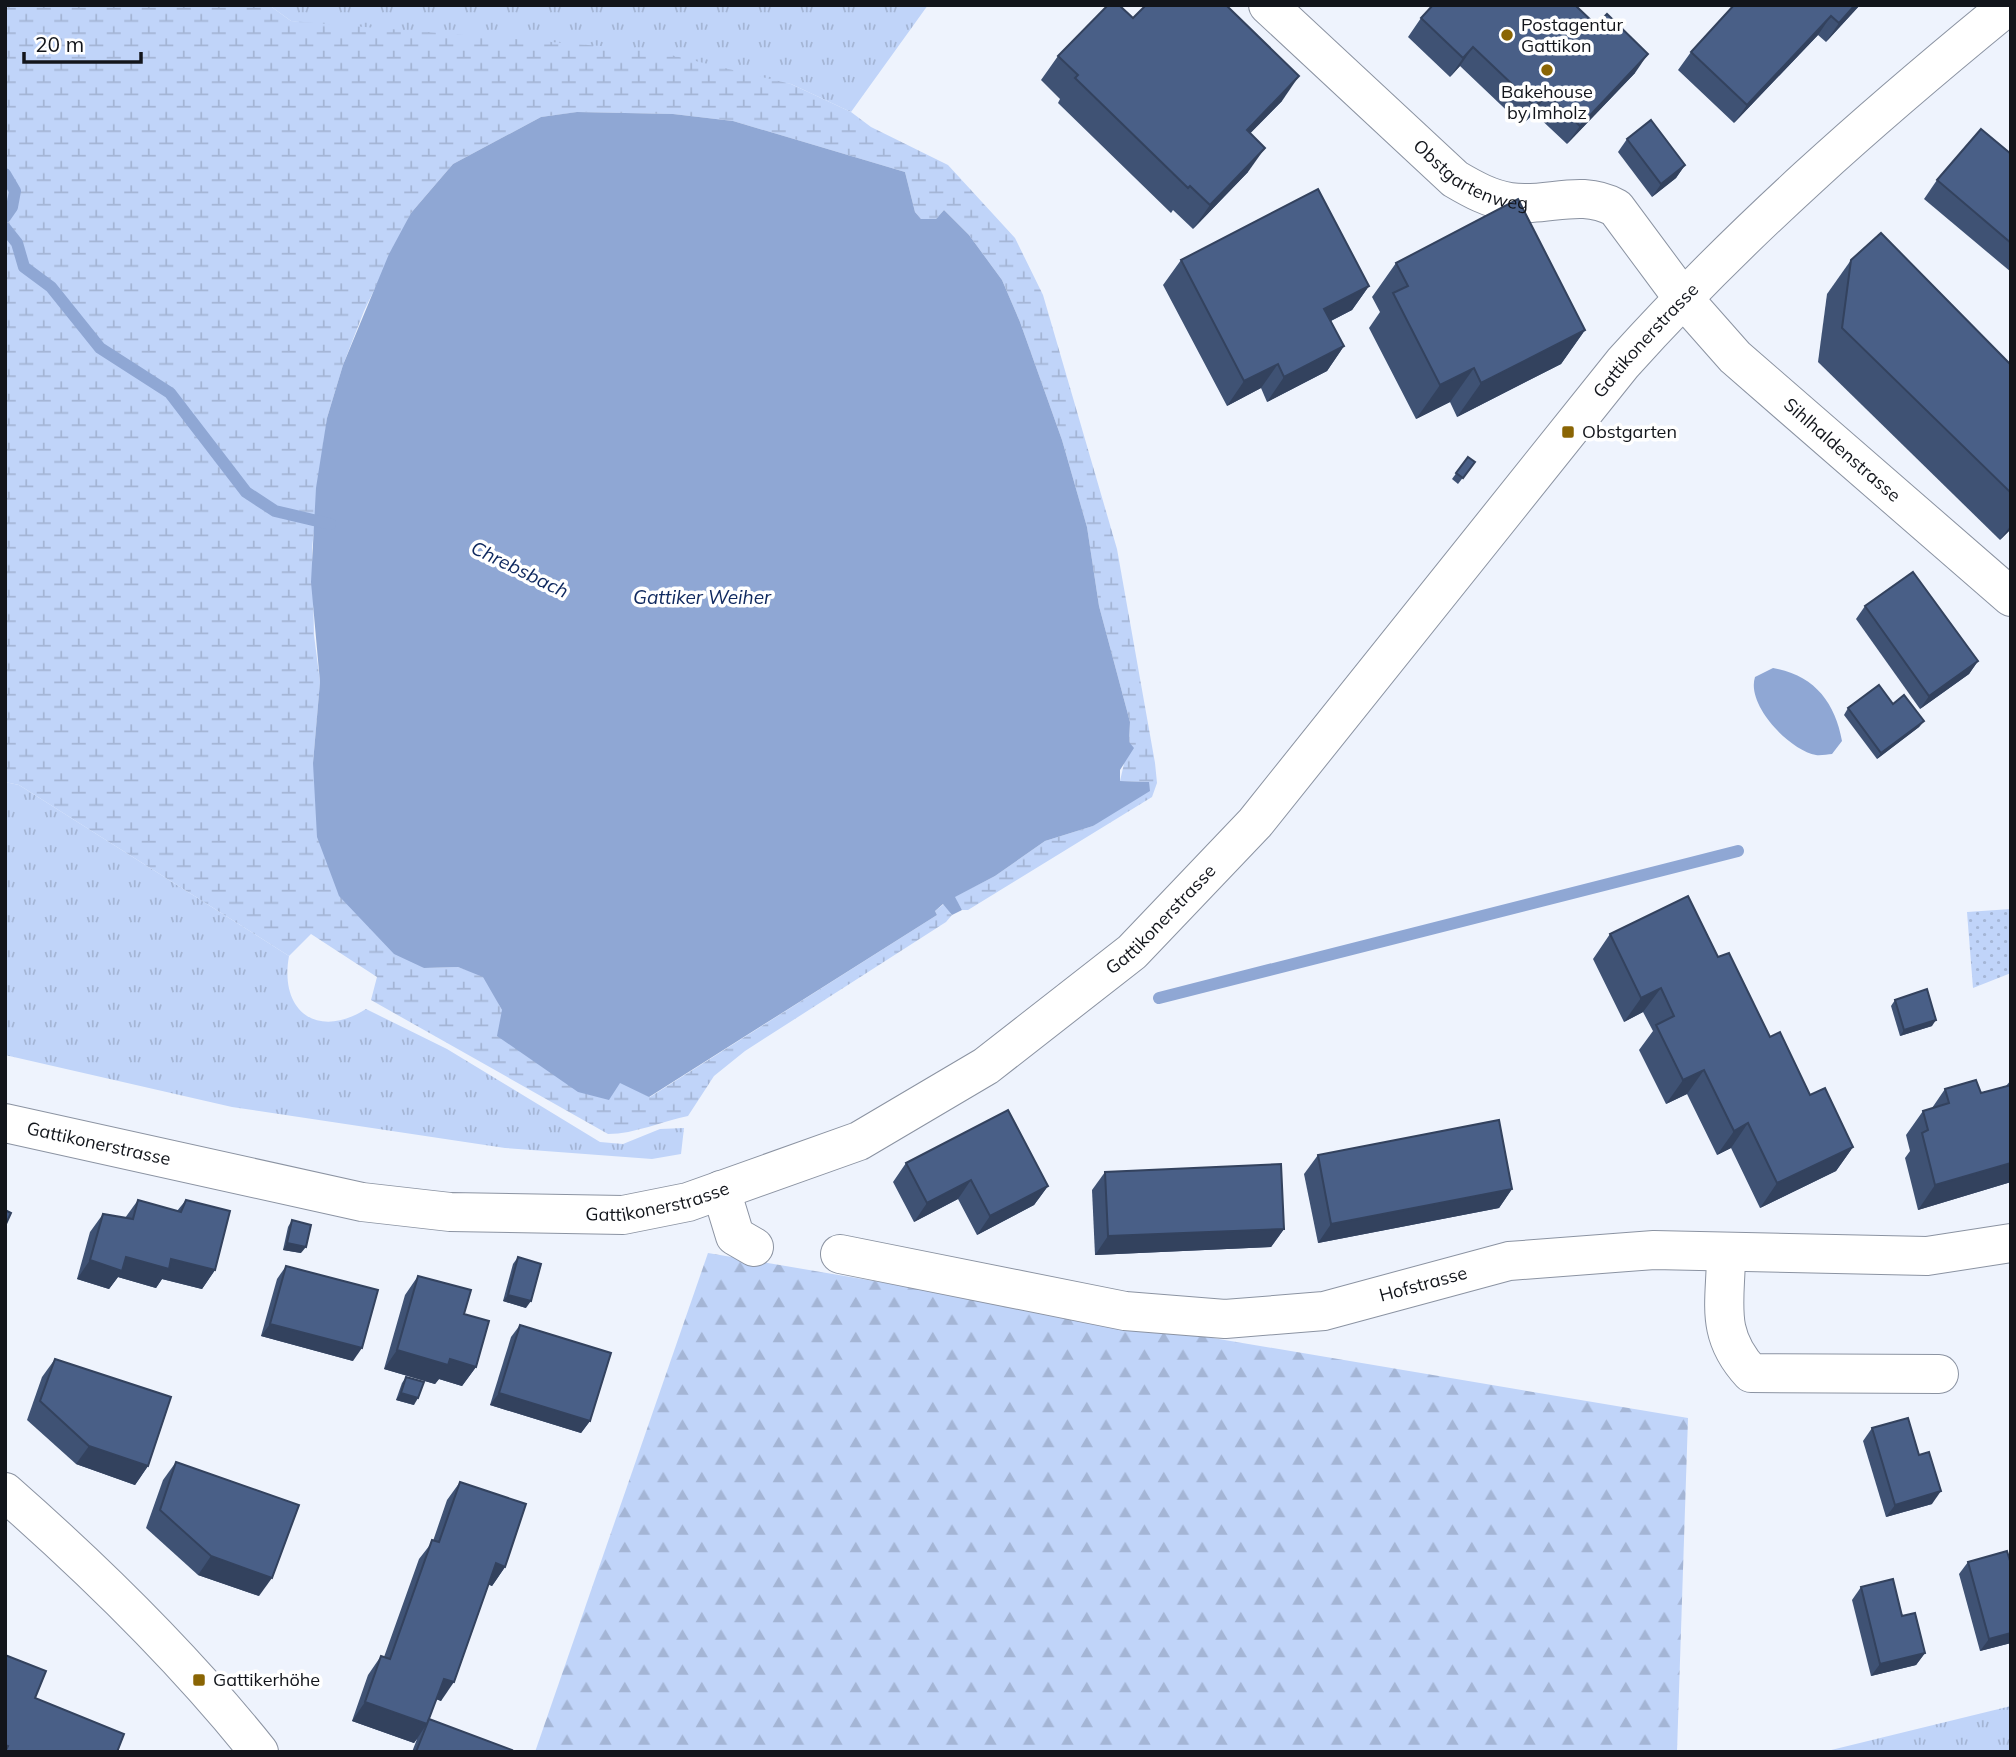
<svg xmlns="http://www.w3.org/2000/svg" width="2016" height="1757" viewBox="0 0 2016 1757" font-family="Mulish,sans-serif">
	<defs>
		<pattern id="grass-tufts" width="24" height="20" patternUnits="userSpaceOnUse" patternTransform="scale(1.75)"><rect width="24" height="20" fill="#c0d4f9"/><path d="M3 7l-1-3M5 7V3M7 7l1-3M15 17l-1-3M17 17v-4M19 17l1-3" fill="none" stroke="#a4b5d5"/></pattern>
		<pattern id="forest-firs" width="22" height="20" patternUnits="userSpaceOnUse" patternTransform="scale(1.75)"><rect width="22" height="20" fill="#c0d4f9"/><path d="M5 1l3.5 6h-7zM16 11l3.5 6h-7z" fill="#a4b5d5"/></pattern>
		<pattern id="wetland-marsh" width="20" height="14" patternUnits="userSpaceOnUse" patternTransform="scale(1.75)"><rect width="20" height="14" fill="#c0d4f9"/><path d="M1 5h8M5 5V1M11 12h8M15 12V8" fill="none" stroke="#a4b5d5"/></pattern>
		<pattern id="park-dots" width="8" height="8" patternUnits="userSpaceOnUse" patternTransform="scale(1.75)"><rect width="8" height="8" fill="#c0d4f9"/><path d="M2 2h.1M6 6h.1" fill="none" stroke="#a4b5d5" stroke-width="1.8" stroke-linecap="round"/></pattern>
	</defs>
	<rect width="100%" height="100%" fill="#eef3fd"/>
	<g fill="url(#grass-tufts)">
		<polygon points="269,5 928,5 851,112 791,84 291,21"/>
		<path d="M5,782L19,785L289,956C279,1011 317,1040 366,1009L447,1049L600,1142L623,1144L660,1129L684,1128L681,1154L652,1159L505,1148L232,1107L5,1055Z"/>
		<polygon points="2011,1706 2011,1752 1823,1752"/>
	</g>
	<polygon fill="url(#forest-firs)" points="708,1253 1688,1418 1677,1752 535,1752"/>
	<path fill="url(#wetland-marsh)" d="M5,5H269L291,21L650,50L791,84L851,112L871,127L948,165L1015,238L1043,295L1117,549L1155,763L1157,783L1152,797L968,910H962L954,897L995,876L1045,841L1093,826L1149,782L1120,781L1129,742L1130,722L1099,606L1087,527L1062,440L1020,322L1002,280L969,235L944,210L936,219H921L915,212L905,172L733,121L673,114L578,112L541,117L453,164L411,213L364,311L343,365L327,418L312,548L314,635L320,682L313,763L424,968L458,967L484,976L502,1010L620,1082L650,1097L937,915L935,911L944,904L952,915L946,922L745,1051L714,1076L688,1116C662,1121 635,1134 608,1134L371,1000L377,977L311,934L289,956L19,785L5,782Z"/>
	<polygon fill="url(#park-dots)" points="2011,909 2011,973 1973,988 1967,912"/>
	<g fill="#8fa7d4">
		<polygon points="577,112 673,114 733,121 905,172 915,212 921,219 936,219 944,210 969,235 1002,280 1020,322 1062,440 1087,527 1099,606 1130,722 1129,742 1134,748 1120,770 1120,781 1149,782 1150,791 1093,826 1045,841 995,876 955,897 962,910 952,915 943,904 935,911 937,915 649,1097 620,1083 609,1100 578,1092 497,1036 502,1010 483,977 458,967 424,968 394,954 339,896 317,837 313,763 320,682 311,582 316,488 327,418 343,365 389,254 411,213 453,164 541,117"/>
		<path d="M1773,668C1814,675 1835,702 1842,741L1832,754C1828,754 1820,756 1816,755C1789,750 1746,705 1755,677Z"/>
	</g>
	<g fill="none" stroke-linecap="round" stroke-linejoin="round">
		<g stroke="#8fa7d4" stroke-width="12">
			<polyline points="5,174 15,191 12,207 5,217"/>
			<polyline points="5,228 17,243 24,267 51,287 100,348 170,393 246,492 275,511 330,524"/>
			<polyline points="1159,998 1738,851"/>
		</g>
		<defs>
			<g id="minor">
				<path id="s1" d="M1268,5L1455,179C1472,189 1490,199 1510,202C1547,208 1580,188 1616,208L1682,297L1735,357L2011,597"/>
				<polyline points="721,1190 735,1236 754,1247"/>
				<path d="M1726,1253C1726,1302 1714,1333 1751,1373L1939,1374"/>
				<path id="s2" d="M840,1254L1125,1311L1225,1319L1324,1311L1509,1261L1654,1250L1927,1256L2011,1243"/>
			</g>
			<g id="major">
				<path id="s3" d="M5,1123L362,1202L450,1212L623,1215L688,1202L859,1141L986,1066L1132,952L1255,823L1623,363C1741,232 1872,117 2009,5"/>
				<path d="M5,1492C96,1572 183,1657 259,1752"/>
			</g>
		</defs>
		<use href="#minor" stroke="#8b93a2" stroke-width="40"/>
		<use href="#major" stroke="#8b93a2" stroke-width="40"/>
		<use href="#minor" stroke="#fff" stroke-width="38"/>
		<use href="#major" stroke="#fff" stroke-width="38"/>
	</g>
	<g fill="#3f5274">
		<polygon points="1734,5 1860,5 1826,42 1818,35 1734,123 1678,70 1691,52"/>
		<polygon points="1133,18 1282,101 1250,133 1248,172 1193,229 1173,210 1171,213 1058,103 1060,99 1041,80 1058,56"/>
		<polygon points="1421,18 1635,73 1567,144 1534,113 1522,125 1460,66 1450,77 1408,37"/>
		<polygon points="1627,139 1685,165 1676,178 1652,197 1618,152"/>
		<polygon points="2011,154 2011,272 1924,199 1937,180"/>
		<polygon points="1181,260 1369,286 1352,310 1331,321 1344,346 1327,371 1267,402 1261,388 1227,406 1163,285"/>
		<polygon points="1851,260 2011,365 2011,529 2000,540 1818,362 1827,294"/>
		<polygon points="1396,263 1585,330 1561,364 1457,417 1450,402 1416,419 1369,328 1380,312 1372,297"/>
		<polygon points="1468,457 1475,462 1458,484 1452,479"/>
		<polygon points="1865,606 1978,661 1969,674 1920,709 1856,619"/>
		<polygon points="1893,704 1924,721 1919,727 1877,759 1844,715 1848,708"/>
		<polygon points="1610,934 1718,957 1770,1037 1810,1095 1853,1147 1836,1171 1760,1208 1731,1148 1717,1155 1687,1094 1666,1104 1639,1050 1653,1031 1643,1012 1624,1022 1593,959"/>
		<polygon points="1895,1000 1932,1026 1900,1036 1891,1006"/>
		<polygon points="2011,1080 2011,1182 1918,1210 1905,1158 1910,1151 1906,1135 1923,1111 1932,1108 1945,1089 1981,1093 2006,1086"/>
		<polygon points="1318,1155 1512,1189 1499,1208 1318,1243 1304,1174"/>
		<polygon points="906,1163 1048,1186 1034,1205 977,1235 958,1199 914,1222 893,1182"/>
		<polygon points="1105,1172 1284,1229 1271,1247 1095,1255 1092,1190"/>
		<polygon points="138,1200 177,1211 186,1200 215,1270 202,1289 162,1279 156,1288 118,1277 109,1289 77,1279 90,1232 103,1214 125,1218"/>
		<polygon points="292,1220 301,1253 283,1250 288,1227"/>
		<polygon points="518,1257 526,1308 503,1301 513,1264"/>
		<polygon points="286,1266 353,1361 261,1336 277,1279"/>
		<polygon points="418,1276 464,1314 476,1367 462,1386 439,1379 435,1384 384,1369 405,1295"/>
		<polygon points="520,1325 590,1421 581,1433 490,1405 511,1337"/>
		<polygon points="55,1359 148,1466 135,1485 76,1464 27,1420 42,1377"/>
		<polygon points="406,1377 414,1405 396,1400 402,1383"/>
		<polygon points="1872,1428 1919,1455 1932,1504 1886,1517 1863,1441"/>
		<polygon points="176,1462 259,1596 198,1575 146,1528 163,1480"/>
		<polygon points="460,1482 505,1567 492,1586 488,1584 441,1701 436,1699 429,1719 511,1752 412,1752 417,1739 414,1743 352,1721 368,1675 381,1656 384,1657 419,1559 433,1541 447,1500"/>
		<polygon points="1968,1562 2011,1564 2011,1643 1980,1651 1959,1574"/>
		<polygon points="1861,1587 1902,1616 1925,1653 1916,1665 1871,1676 1852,1600"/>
	</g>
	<g fill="#33425e">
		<polygon points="1855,5 1860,5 1826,42 1839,23"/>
		<polygon points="1831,16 1818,35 1734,123 1747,105"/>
		<polygon points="1473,47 1460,66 1450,77 1463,58"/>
		<polygon points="1648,54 1635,73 1567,144 1580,126"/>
		<polygon points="1299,76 1282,101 1230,154 1247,130"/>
		<polygon points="1547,94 1534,113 1522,125 1535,106"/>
		<polygon points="1265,148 1248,172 1193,229 1210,205"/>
		<polygon points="1685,165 1676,178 1652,197 1661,184"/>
		<polygon points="1369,286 1352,310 1307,333 1324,309"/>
		<polygon points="1585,330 1561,364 1457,417 1481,383"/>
		<polygon points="1344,346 1327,371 1267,402 1284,377"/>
		<polygon points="1278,364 1261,388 1227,406 1244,381"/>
		<polygon points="1474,368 1450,402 1416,419 1440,385"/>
		<polygon points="2011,525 2011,529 2000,540"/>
		<polygon points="1978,661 1969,674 1920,709 1929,696"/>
		<polygon points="1924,721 1919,727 1877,759 1881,753"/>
		<polygon points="1661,988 1643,1012 1624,1022 1641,998"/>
		<polygon points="1936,1020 1932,1026 1900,1036 1904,1030"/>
		<polygon points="1704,1070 1687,1094 1666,1104 1683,1080"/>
		<polygon points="1748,1123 1731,1148 1717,1155 1734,1131"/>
		<polygon points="1853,1147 1836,1171 1760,1208 1777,1183"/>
		<polygon points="2011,1163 2011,1182 1918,1210 1935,1185"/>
		<polygon points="971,1180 958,1199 914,1222 927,1203"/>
		<polygon points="1048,1186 1034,1205 977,1235 990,1216"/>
		<polygon points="1512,1189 1499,1208 1318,1243 1331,1224"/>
		<polygon points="1284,1229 1271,1247 1095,1255 1108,1236"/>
		<polygon points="287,1243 306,1247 301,1253 283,1250"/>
		<polygon points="126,1257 171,1259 215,1270 202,1289 162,1279 156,1288 118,1277 109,1289 77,1279 90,1260"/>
		<polygon points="508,1295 531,1301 526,1308 503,1301"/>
		<polygon points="270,1324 362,1348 353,1361 261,1336"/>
		<polygon points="397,1350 450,1359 476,1367 462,1386 439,1379 435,1384 384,1369"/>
		<polygon points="401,1393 418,1398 414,1405 396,1400"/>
		<polygon points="499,1393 590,1421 581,1433 490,1405"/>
		<polygon points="89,1446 148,1466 135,1485 76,1464"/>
		<polygon points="1941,1491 1932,1504 1886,1517 1895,1505"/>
		<polygon points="211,1556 272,1578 259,1596 198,1575"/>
		<polygon points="496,1563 505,1567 492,1586 483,1582"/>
		<polygon points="2011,1633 2011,1643 1980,1651 1989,1639"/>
		<polygon points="1925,1653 1916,1665 1871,1676 1880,1664"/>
		<polygon points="444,1679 454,1682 441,1701 431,1697"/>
		<polygon points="365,1702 427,1724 414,1743 352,1721"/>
	</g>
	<g fill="#495f87" stroke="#33425e" stroke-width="2">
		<polygon points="1108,5 1119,5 1133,18 1146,5 1226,5 1299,76 1247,130 1265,148 1210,205 1190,186 1188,188 1075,78 1078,75 1058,56"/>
		<polygon points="1433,5 1575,5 1596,25 1607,14 1648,54 1580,126 1547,94 1535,106 1473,47 1463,58 1421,18"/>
		<polygon points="1734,5 1855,5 1839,23 1831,16 1747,105 1691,52"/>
		<polygon points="1651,120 1685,165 1661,184 1627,139"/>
		<polygon points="1981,129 2011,154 2011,243 1937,180"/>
		<polygon points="1318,189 1369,286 1324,309 1344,346 1284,377 1278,364 1244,381 1181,260"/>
		<polygon points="1518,199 1585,330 1481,383 1474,368 1440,385 1393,293 1408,286 1396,263"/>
		<polygon points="1881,233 2011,365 2011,493 1842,328 1851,260"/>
		<polygon points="1468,457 1475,462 1463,478 1456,473"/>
		<polygon points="1913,572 1978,661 1929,696 1865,606"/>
		<polygon points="1879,685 1893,704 1904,695 1924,721 1881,753 1848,708"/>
		<polygon points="1688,896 1718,957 1729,953 1770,1037 1780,1032 1810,1095 1825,1088 1853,1147 1777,1183 1748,1123 1734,1131 1704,1070 1683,1080 1656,1025 1674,1016 1661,988 1641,998 1610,934"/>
		<polygon points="1927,989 1936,1020 1904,1030 1895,1000"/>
		<polygon points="1976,1080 1981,1093 2011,1085 2011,1163 1935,1185 1922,1133 1928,1130 1923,1111 1949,1103 1945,1089"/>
		<polygon points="1008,1110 1048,1186 990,1216 971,1180 927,1203 906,1163"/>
		<polygon points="1499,1120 1512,1189 1331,1224 1318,1155"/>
		<polygon points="1281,1164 1284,1229 1108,1236 1105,1172"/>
		<polygon points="138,1200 181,1212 186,1200 230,1211 215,1270 171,1259 169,1269 126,1257 122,1271 90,1260 103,1214 133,1219"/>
		<polygon points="5,1210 11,1213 5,1226"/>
		<polygon points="292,1220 311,1225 306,1247 287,1243"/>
		<polygon points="518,1257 541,1264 531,1301 508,1295"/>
		<polygon points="286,1266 378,1290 362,1348 270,1324"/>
		<polygon points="418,1276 471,1290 464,1314 489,1321 476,1367 450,1359 448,1365 397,1350"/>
		<polygon points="520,1325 611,1353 590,1421 499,1393"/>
		<polygon points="55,1359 171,1397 148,1466 89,1446 40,1401"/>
		<polygon points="406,1377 424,1382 418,1398 401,1393"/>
		<polygon points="1908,1418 1919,1455 1929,1452 1941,1491 1895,1505 1872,1428"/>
		<polygon points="176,1462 299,1505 272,1578 211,1556 160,1510"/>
		<polygon points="460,1482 526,1504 505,1567 496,1563 454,1682 444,1679 427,1724 365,1702 381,1656 390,1659 432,1540 439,1542"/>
		<polygon points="2007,1551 2011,1564 2011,1633 1989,1639 1968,1562"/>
		<polygon points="1893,1579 1902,1616 1915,1613 1925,1653 1880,1664 1861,1587"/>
		<polygon points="5,1655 46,1671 35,1698 124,1734 117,1752 5,1752 8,1746 5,1745"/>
		<polygon points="429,1719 512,1750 511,1752 416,1752"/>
	</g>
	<g fill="#8a6504" stroke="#fff" stroke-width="2.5">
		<circle cx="1507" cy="35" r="7"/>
		<circle cx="1547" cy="70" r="7"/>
		<rect x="1561" y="425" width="14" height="14" rx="3.5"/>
		<rect x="192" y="1673" width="14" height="14" rx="3.5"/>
	</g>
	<g text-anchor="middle" stroke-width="7" stroke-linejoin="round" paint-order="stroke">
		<g font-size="18" fill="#12151b" stroke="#fff" text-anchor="start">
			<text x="1521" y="31">Postagentur<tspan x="1521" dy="21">Gattikon</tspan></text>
			<text x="1547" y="98" text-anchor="middle">Bakehouse<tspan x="1547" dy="21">by Imholz</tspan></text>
			<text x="1582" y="438">Obstgarten</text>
			<text x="213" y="1686">Gattikerhöhe</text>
		</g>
		<g font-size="18" fill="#12151b" stroke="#fff">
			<text dy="6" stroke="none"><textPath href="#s1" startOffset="268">Obstgartenweg</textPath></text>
			<text dy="6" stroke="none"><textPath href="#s3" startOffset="2007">Gattikonerstrasse</textPath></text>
			<text dy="6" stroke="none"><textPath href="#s1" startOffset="756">Sihlhaldenstrasse</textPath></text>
			<text dy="6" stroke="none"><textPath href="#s3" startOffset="1251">Gattikonerstrasse</textPath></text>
			<text dy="6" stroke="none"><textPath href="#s3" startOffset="96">Gattikonerstrasse</textPath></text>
			<text dy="6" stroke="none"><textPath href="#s3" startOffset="663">Gattikonerstrasse</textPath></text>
			<text dy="6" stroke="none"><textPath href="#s2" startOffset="593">Hofstrasse</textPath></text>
		</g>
		<g font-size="19" font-style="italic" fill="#102a60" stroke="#fff">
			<text transform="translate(520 569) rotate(26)" y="7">Chrebsbach</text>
			<text x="702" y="604">Gattiker Weiher</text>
		</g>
	</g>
	<rect width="2016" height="1757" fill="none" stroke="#12151b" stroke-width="14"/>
	<path d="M24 52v10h117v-10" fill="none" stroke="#12151b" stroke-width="3.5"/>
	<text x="35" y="52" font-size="21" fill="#12151b" stroke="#ffffff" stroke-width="5" paint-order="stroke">20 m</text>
</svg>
